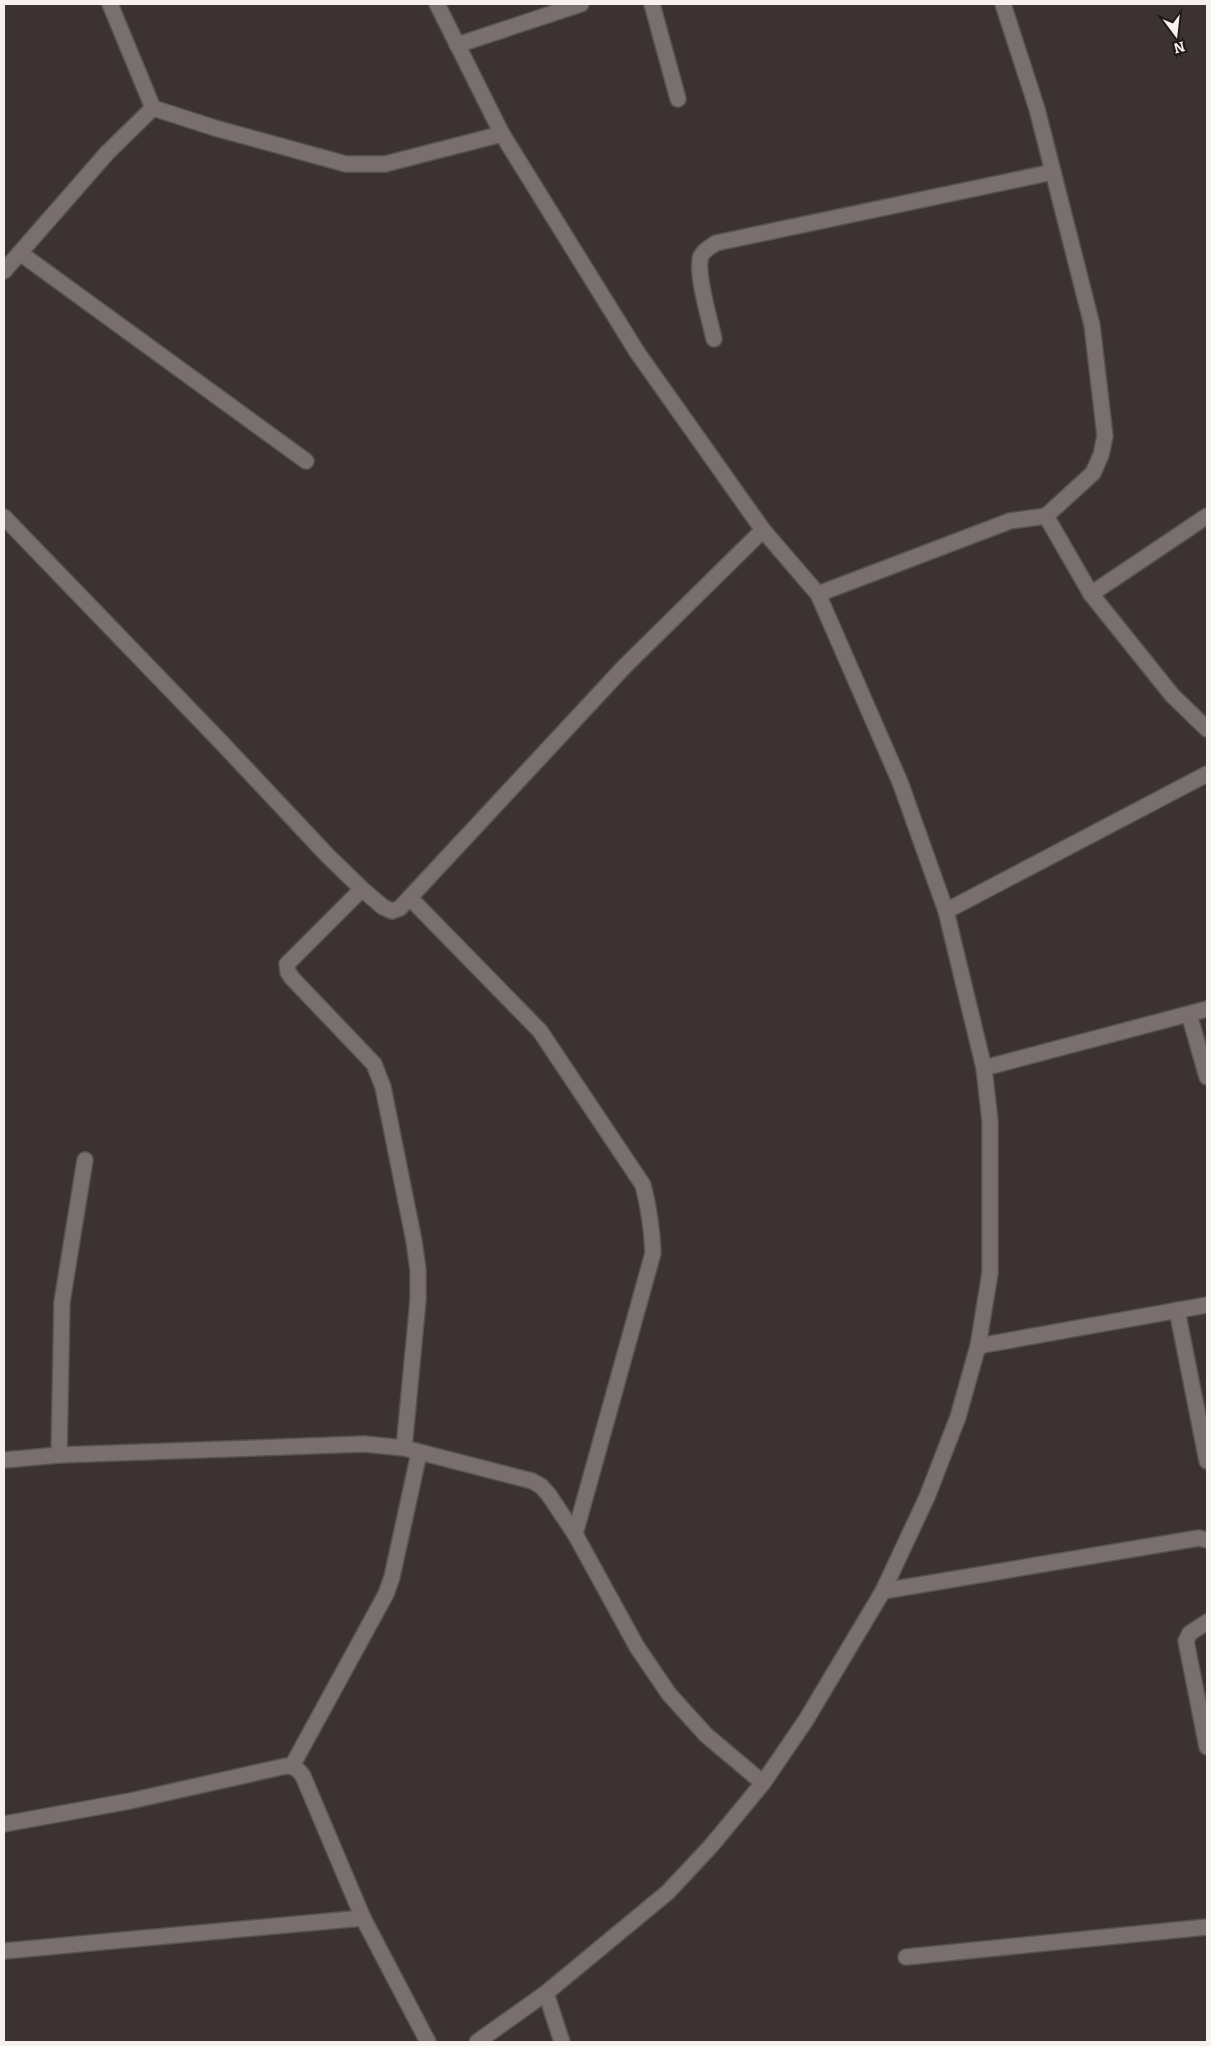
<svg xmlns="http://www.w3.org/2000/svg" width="1211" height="2046" viewBox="0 0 1211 2046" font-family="Bitter,serif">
	<rect width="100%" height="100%" fill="#3c3232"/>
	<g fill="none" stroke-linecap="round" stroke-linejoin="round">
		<defs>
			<g id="street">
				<polyline points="110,4 153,108"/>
				<polyline points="437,4 502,134 637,352 763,530 818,594 900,782 946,911 984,1068 990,1121 990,1273 978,1346 958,1417 927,1497 883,1591 806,1720 763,1783 711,1846 668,1892 546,1993 477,2042"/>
				<polyline points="652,4 678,99"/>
				<polyline points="1003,4 1037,109 1092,325 1105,436 1101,455 1093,473 1046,516"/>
				<polyline points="457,45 581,4"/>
				<polyline points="20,253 306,461"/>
				<polyline points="4,271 107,153 153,108 215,128 346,164 385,164 502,134"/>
				<path d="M714,339C710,320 695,272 701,256C704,250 710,247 716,243L1053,172"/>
				<polyline points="4,517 222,743 328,856 362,889 383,907 392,911 400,908 625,666 763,530"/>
				<polyline points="818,594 1010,521 1046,516 1091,594 1172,695 1207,729"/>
				<polyline points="1091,594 1207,516"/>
				<polyline points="362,889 287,964 288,972 292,978 374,1064 383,1087 414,1241 418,1270 418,1300 404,1448"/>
				<path d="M410,898L540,1031L643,1185C649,1208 652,1229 653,1253L575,1534"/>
				<polyline points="946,911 1207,774"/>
				<polyline points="1189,1014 1207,1077"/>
				<polyline points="984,1068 1207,1009"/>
				<polyline points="1177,1310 1207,1461"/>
				<polyline points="978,1346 1207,1305"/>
				<polyline points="59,1455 62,1302 85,1160"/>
				<polyline points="4,1460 59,1455 364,1444 404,1448 532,1481 541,1486 549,1495 575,1534 637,1647 669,1694 706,1735 763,1783"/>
				<polyline points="883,1591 1199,1538 1207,1540"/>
				<polyline points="1207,1622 1190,1633 1186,1641 1207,1747"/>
				<polyline points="292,1766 386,1594 392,1577 419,1453"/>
				<path d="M4,1824L130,1801L286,1766C294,1766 298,1769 303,1776L363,1918L428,2042"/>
				<polyline points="4,1951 363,1918"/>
				<polyline points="906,1957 1207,1927"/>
				<polyline points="546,1993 562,2042"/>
			</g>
		</defs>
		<use href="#street" stroke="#595251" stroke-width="18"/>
		<use href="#street" stroke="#7a6f6f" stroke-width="15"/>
	</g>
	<rect width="1211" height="2046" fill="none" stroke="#f6f0ef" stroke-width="10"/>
	<g transform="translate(1176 35) rotate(165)" stroke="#201b1b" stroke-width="4" paint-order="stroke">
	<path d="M0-4L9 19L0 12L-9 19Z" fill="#f6f0ef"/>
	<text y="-8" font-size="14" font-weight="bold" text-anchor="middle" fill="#f6f0ef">N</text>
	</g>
</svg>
